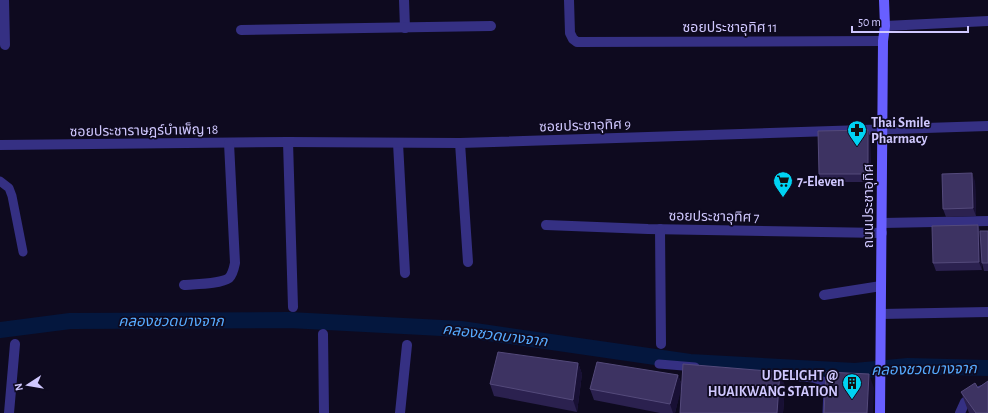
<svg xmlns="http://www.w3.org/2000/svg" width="988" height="413" viewBox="0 0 988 413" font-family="'Alegreya Sans','Noto Sans Thai',sans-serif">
	<rect width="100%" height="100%" fill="#0e0a1f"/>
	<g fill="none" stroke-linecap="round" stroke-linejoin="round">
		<polyline stroke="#04173e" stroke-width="16" points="0,330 70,321 289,320 461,329 690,362 855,371 908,366 988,368"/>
		<g stroke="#353083" stroke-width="9">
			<polyline points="0,181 9,188 12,196 23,252"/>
			<polyline points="659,364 695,367"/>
			<polyline points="769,374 813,378 826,382 828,388 827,413"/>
		</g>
		<g stroke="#353083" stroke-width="10">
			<polyline points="4,0 5,45"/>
			<polyline points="404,0 405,28"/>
			<polyline points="569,0 570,33 573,39 577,42 883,41"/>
			<polyline points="885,26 988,21"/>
			<polyline points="241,30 491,26"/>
			<polyline points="288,142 293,307"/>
			<polyline points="398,143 405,273"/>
			<polyline points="460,143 468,262"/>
			<polyline points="0,145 288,142 460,143 988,126"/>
			<polyline points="882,223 988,221"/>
			<polyline points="546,225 648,229 882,233"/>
			<polyline points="660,229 661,344"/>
			<path d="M184,285C194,284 221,284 229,278C233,274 234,268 235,263L229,143"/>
			<polyline points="824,295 881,286"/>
			<polyline points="881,314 988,312"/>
			<polyline points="323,334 324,413"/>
			<polyline points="9,413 15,344"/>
			<polyline points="400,413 407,345"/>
			<polyline points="960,413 965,402 980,391 988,388"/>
		</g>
		<polyline stroke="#685fff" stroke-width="10" points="880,413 883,41 885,26 884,0"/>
	</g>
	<g fill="#2b214f">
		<polygon points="868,130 870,138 871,182 822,182 819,174"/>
		<polygon points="975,181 976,216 946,217 943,209"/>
		<polygon points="978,225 980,232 988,231 988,271 984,271 982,263 981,251 982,270 936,271 933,263"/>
		<polygon points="578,363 582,374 577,412 494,396 490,384"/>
		<polygon points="678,375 682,385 785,386 783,413 680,413 681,387 675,413 660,413 594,400 590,389"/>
		<polygon points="978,388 988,413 969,413 961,392"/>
	</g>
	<g fill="#181034">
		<polygon points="868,130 870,138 871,182 868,174"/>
		<polygon points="972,173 975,181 976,216 973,208"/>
		<polygon points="978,225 981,233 982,270 979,262"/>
		<polygon points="578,363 582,374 577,412 573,400"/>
		<polygon points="780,372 785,386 783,413 777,413"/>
		<polygon points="869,374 874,388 873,413 867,413"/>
		<polygon points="678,375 682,386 675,413 673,413 670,404"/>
	</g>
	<g fill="#3d3362" stroke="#544a7b">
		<polygon points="868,130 868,174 819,174 818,131"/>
		<polygon points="972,173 973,208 943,209 942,174"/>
		<polygon points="978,225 979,262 933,263 932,226"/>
		<polygon points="980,231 988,231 988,263 982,263"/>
		<polygon points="498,352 578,363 573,400 490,384"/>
		<polygon points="597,362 678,375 670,404 590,389"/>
		<polygon points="683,364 780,372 777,413 680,413"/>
		<polygon points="826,372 869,374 867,413 824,413"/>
		<polygon points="988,381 988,413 976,413 961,392 975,383 978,388"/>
	</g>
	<defs>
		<symbol id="pharmacy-pin" viewBox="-11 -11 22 30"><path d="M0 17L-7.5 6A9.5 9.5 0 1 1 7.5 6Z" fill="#00d3f3" stroke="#0e0a1f"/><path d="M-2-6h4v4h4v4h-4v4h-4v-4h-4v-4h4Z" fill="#111"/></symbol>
		<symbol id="supermarket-pin" viewBox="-11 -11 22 30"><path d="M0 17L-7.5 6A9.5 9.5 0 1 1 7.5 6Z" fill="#00d3f3" stroke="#0e0a1f"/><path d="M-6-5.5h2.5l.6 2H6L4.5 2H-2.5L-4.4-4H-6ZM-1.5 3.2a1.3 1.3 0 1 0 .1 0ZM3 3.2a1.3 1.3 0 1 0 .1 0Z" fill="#111"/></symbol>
		<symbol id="building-pin" viewBox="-11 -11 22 30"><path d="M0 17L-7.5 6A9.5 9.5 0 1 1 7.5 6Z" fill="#00d3f3" stroke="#0e0a1f"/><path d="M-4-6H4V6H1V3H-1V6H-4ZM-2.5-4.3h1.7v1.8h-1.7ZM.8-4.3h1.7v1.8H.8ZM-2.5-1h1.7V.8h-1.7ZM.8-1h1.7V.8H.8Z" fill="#111"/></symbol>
	</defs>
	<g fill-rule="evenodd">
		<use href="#pharmacy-pin" x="846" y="119" width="22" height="30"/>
		<use href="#supermarket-pin" x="772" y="170" width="22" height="30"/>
		<use href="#building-pin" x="841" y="372" width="22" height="30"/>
	</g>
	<g text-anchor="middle" stroke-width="3.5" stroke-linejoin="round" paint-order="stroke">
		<g font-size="14" fill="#d0c8ff" stroke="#0e0a1f">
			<text x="730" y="32">ซอยประชาอุทิศ 11</text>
			<text transform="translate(585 125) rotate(-2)" y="5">ซอยประชาอุทิศ 9</text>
			<text transform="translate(144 130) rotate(-1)" y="5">ซอยประชาราษฎร์บำเพ็ญ 18</text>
			<text transform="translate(868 206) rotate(-90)" y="5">ถนนประชาอุทิศ</text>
			<text transform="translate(714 216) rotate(1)" y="5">ซอยประชาอุทิศ 7</text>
		</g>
		<g font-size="14" font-weight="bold" fill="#d0c8ff" stroke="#0e0a1f" text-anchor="start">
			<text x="871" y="127">Thai Smile<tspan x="871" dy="16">Pharmacy</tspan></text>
			<text x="797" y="186">7-Eleven</text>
			<text x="838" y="380" text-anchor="end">U DELIGHT @<tspan x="838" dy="16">HUAIKWANG STATION</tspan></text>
		</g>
		<g font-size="15" font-style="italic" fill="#56abff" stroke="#0e0a1f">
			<text x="171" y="326">คลองชวดบางจาก</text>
			<text transform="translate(495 335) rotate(7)" y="5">คลองชวดบางจาก</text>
			<text transform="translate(924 369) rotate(-1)" y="5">คลองชวดบางจาก</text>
		</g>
	</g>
	<g transform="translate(28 385) rotate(258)" stroke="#0e0a1f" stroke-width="3" paint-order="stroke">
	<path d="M0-3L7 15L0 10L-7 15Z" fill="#d0c8ff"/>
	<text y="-6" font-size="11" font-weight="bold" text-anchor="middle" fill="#d0c8ff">N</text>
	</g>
	<path d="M852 26v6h116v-6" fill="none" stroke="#d0c8ff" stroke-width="2"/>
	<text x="858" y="26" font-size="12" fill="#d0c8ff" stroke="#0e0a1f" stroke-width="3" paint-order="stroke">50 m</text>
</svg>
